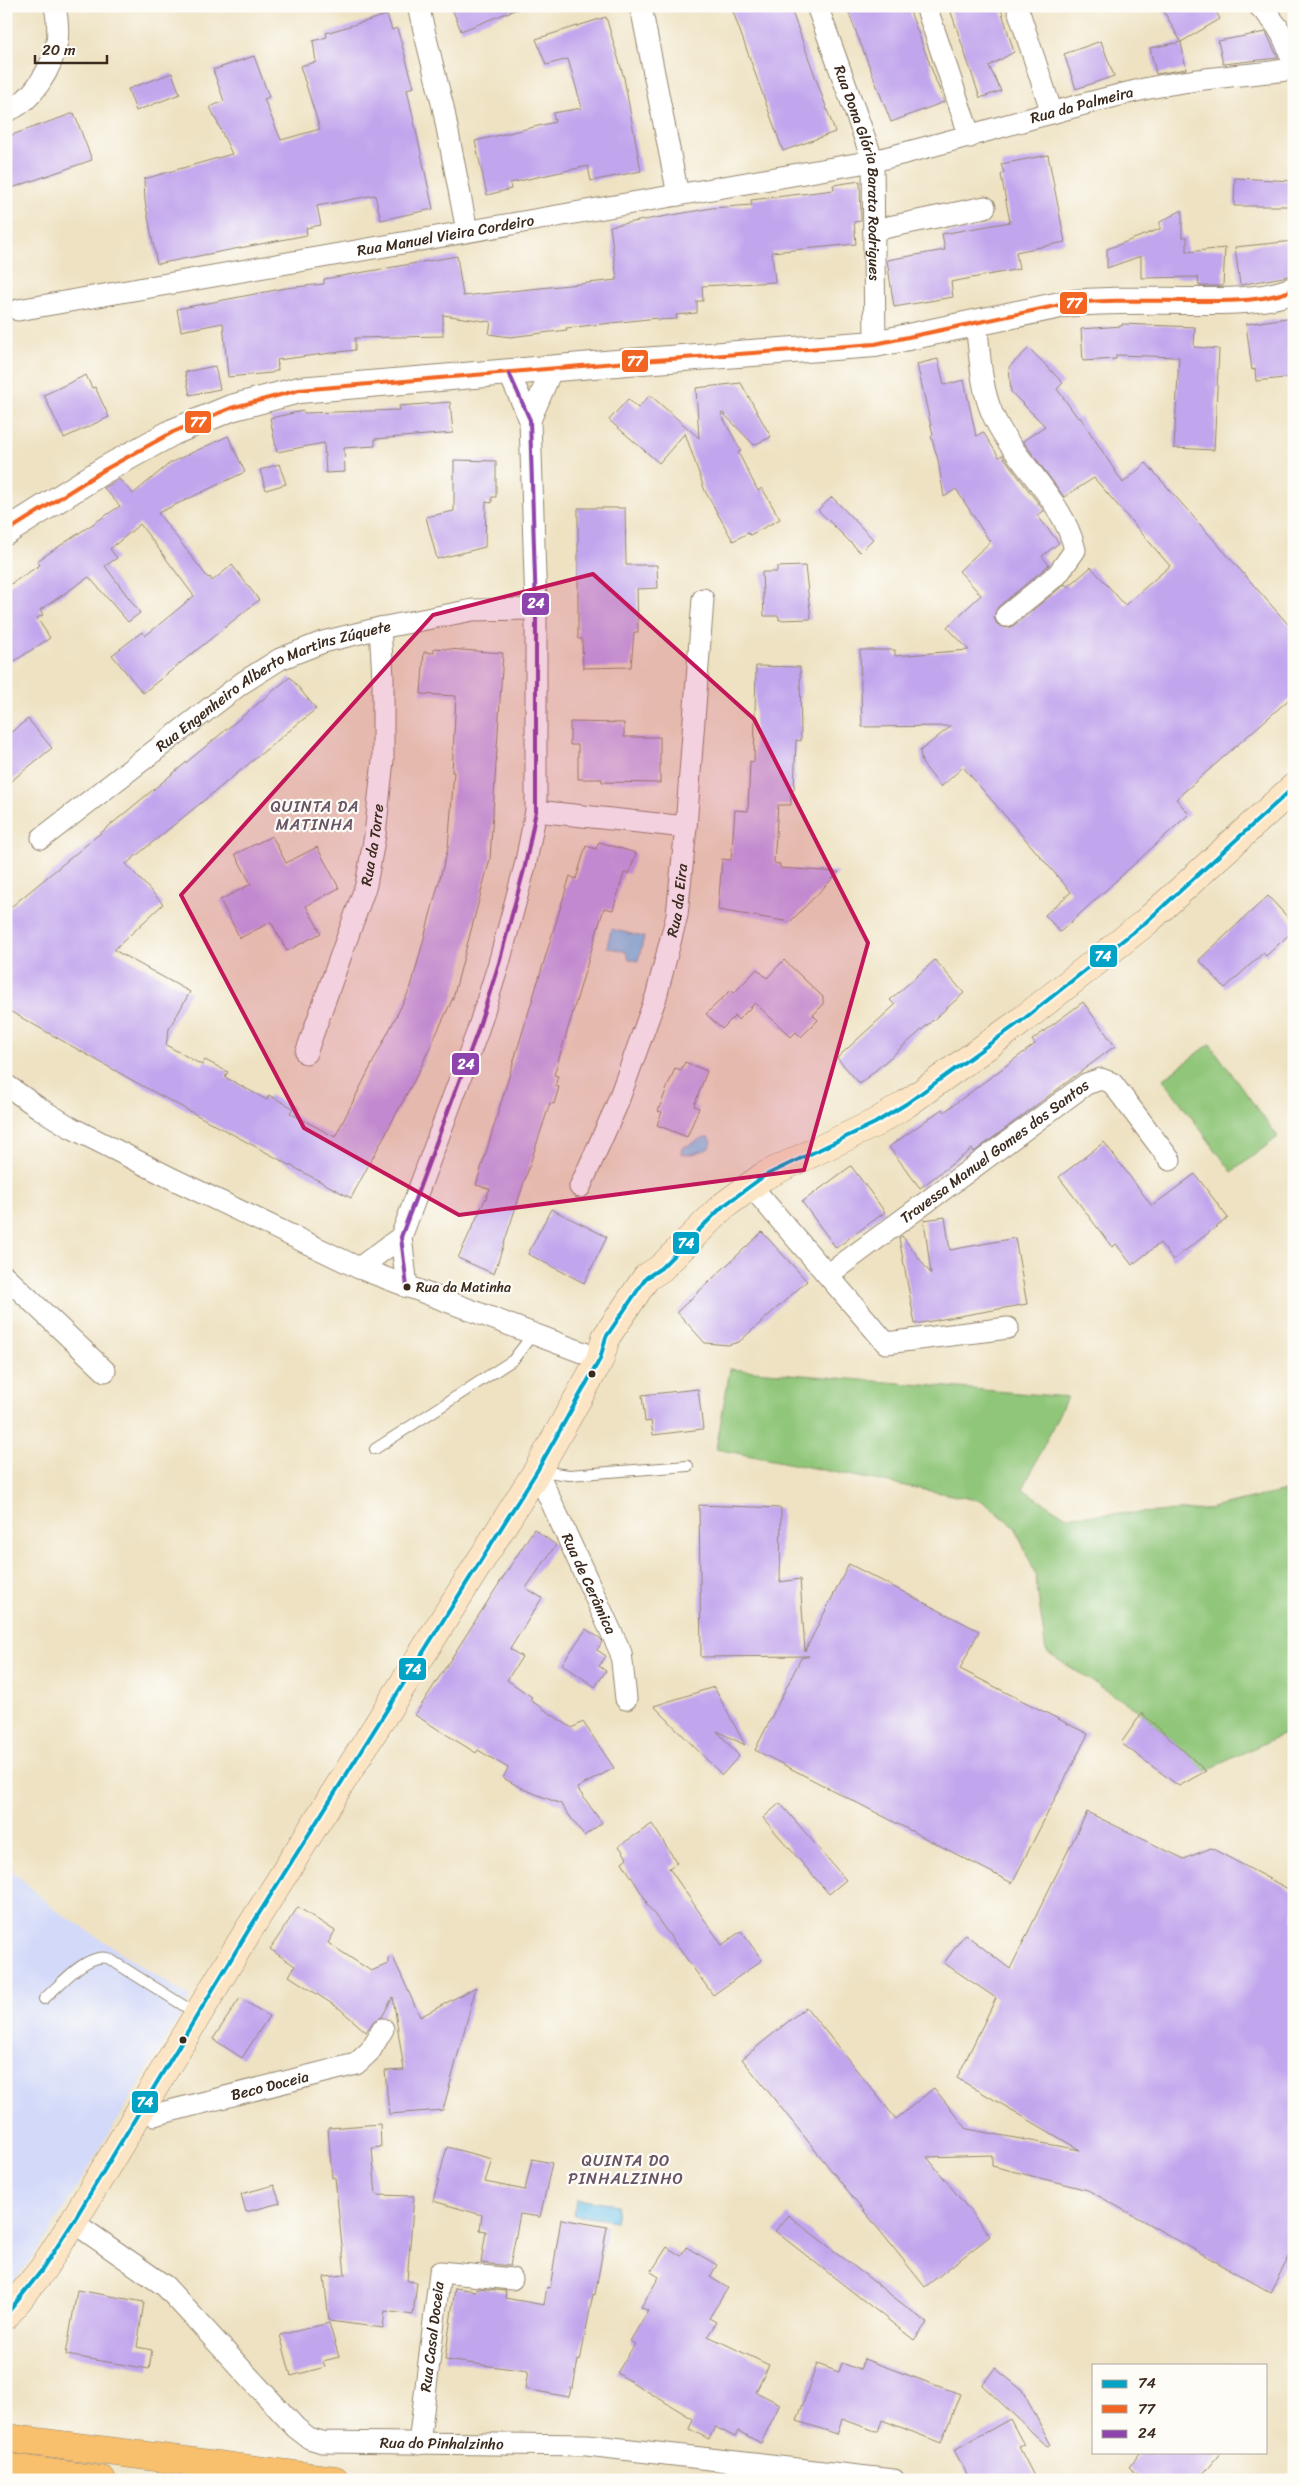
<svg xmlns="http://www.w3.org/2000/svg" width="1300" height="2486" viewBox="0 0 1300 2486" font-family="Sriracha,sans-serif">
	<rect width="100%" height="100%" fill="#fdfcf7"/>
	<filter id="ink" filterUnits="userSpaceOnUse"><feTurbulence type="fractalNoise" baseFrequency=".02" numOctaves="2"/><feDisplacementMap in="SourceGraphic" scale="10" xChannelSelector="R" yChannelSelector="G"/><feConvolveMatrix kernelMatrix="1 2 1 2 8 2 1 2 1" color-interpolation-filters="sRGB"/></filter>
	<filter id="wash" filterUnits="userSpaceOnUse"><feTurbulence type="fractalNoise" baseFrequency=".0096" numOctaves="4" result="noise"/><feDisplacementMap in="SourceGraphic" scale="20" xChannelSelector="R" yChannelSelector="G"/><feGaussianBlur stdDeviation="1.12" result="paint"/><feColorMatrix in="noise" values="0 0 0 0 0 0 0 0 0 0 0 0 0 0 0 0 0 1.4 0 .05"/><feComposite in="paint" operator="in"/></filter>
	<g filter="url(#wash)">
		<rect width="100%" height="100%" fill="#eee2c2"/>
		<polygon fill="#d2d9f9" points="6,1865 54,1909 191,1998 47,2237 6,2294"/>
		<g fill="#90c679" stroke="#66784c">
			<polygon points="1210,1044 1278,1137 1232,1172 1163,1079"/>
			<polygon points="730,1369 1067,1397 1023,1489 1065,1516 1203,1510 1294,1489 1294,1729 1205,1771 1142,1713 1046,1652 1035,1573 1015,1527 982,1501 716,1449"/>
		</g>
		<g fill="#6dc2ea" stroke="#547684">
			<polygon points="611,929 644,937 638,961 629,959 626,952 607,947"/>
			<polygon points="705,1137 708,1137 712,1142 708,1149 693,1154 681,1154 682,1148"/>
			<polygon points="576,2199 618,2205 615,2221 574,2215"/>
		</g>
		<g id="blocks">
			<g fill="#c1a5ed">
				<polygon points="451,6 521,6 522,7 461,31"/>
				<polygon points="731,6 790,6 835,132 783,151"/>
				<polygon points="846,6 908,6 944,102 891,122"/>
				<polygon points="949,6 1000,6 1014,52 989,66 1001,91 980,98"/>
				<polygon points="1161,6 1213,6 1220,19 1181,42"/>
				<polygon points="387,15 392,30 397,28 414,87 407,89 433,209 381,220 375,195 317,206 321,225 306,228 307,235 157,264 145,201 144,179 232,154 210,107 224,101 213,70 254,56 269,97 264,99 281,140 320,129 300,66 316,62 313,41 327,37 326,33"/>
				<polygon points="606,17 624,78 641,171 591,181 588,166 510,183 511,189 487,195 475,141 555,122 553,113 582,108 568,59 546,65 536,39"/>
				<polygon points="1266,32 1278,58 1223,64 1218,41"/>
				<polygon points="1101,41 1114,76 1076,89 1064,54"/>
				<polygon points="1181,42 1186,69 1156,74 1150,48"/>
				<polygon points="172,73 180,94 136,111 128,89"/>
				<polygon points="74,113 92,160 6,190 6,137"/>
				<polygon points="1048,155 1065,242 1016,252 1019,269 951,282 953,297 894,307 887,260 945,250 942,234 1010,222 1001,175 1004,173 1001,164"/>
				<polygon points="1235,178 1294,181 1294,206 1234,206"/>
				<polygon points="860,181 861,221 854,222 856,244 772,252 775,282 702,286 703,301 697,301 697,313 676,315 677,319 657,320 657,318 566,328 567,330 510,337 489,334 491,322 443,315 443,336 355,338 355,350 277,360 278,370 271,373 228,377 223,323 181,331 177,309 286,288 324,284 324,279 457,256 463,296 617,280 610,226 712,208 752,205 751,200 834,190 833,185"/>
				<polygon points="1182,210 1182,237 1187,237 1187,252 1225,248 1223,286 1199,286 1198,277 1141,278 1141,256 1107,268 1107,249 1160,229 1160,222"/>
				<polygon points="1294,241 1294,275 1240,285 1235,247"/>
				<polygon points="1294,317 1294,377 1256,381 1255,369 1252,370 1246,324"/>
				<polygon points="1122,324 1195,327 1194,347 1219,349 1214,450 1174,448 1179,357 1116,355 1116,359 1083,361 1081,329 1122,326"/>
				<polygon points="1029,348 1063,383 1057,389 1078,418 1080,417 1123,483 1146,463 1294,631 1294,695 1176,799 1189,814 1060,932 1045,915 1071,892 963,767 941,787 922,763 920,751 951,726 862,727 860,650 895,650 895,656 969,650 947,627 981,595 959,571 990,542 956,489 944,497 938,460 931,436 933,435 917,364 938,359 944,385 964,380 976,436 983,432 999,457 1002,455 1044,511 1037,515 1059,543 1042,556 1049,565 998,607 994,617 997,624 1007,628 1013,626 1065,584 1068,587 1091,567 1125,605 1170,566 1094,478 1064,497 1023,441 1045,426 1011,392 1009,367"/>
				<polygon points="215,366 220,389 190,395 185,372"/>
				<polygon points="86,375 92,388 95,387 109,417 64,438 44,395"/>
				<polygon points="741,383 771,437 754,445 723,413 721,414 741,451 738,452 758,491 762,488 780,519 750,535 748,533 733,541 705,491 685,433 659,463 609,420 628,399 638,408 650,395 699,438 696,388"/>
				<polygon points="450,402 453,433 375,439 375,446 344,448 345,472 326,473 324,443 277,452 270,418 303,411 304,413 400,410 399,406"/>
				<polygon points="228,436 245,472 158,513 208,578 210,577 212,581 232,565 259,600 143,693 112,655 142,632 145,636 194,596 140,524 110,549 117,558 105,566 140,613 128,622 89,577 40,610 43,615 37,618 50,638 13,662 6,650 6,587 40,565 37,561 120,506 104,488 119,479 133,494 170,463"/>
				<polygon points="454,460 496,461 496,497 492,497 492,503 486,502 485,547 437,559 426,517 454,511"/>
				<polygon points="279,464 286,484 266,490 260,470"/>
				<polygon points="832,497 873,539 860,552 818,510"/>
				<polygon points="578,508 625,508 626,565 657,565 658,588 637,589 638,632 634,632 631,667 583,668 582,639 578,639"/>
				<polygon points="805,566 811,619 779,620 779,616 764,616 762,572 777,572 777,567"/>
				<polygon points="434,648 503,653 490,859 453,998 418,1073 351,1198 139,1084 6,1009 6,911 290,677 316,709 126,864 163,904 114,950 190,992 169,1029 166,1045 202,1065 205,1060 228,1072 225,1077 267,1100 269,1095 293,1108 290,1113 335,1137 411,987 448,848 454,772 452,772 456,696 421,694 424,652 434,653"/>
				<polygon points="756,666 800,667 801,741 796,740 794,790 791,790 791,805 778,805 774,863 780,864 780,868 839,872 790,922 718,910 722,859 731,860 735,810 748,811 750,761 754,762"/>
				<polygon points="28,719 52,748 6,785 6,736"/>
				<polygon points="570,722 624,723 624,737 660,737 660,783 602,782 602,779 578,779 578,745 570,745"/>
				<polygon points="272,836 286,863 317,847 339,888 306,906 321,933 287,951 271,922 240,938 220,900 251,884 235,854"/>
				<polygon points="599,842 636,853 629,874 624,873 613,910 604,908 554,1075 558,1076 555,1086 559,1087 554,1104 550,1103 494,1274 458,1258 490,1189 476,1185 570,876 576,879 586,846 596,849"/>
				<polygon points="1268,896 1294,924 1294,930 1266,956 1263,953 1225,988 1199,960"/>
				<polygon points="784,960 823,997 823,1005 813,1015 818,1020 801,1037 796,1032 791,1037 755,1003 738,1020 735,1016 722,1029 706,1014 731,990 734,993 757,969 767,978"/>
				<polygon points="935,960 964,993 860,1084 837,1058 895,1005 890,1000"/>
				<polygon points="1083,1002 1115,1046 974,1152 972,1149 920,1188 889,1147 942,1109 944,1112 1035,1044 1032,1040"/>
				<polygon points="685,1062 707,1071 694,1106 699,1108 687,1137 657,1125 662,1112 658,1111 675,1068 681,1070"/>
				<polygon points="1104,1142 1152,1206 1195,1174 1228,1218 1173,1260 1160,1243 1132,1265 1116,1244 1112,1247 1059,1177"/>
				<polygon points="851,1166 885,1212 836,1248 802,1202"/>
				<polygon points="551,1209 607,1237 584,1283 528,1254"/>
				<polygon points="945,1217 950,1250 1015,1238 1027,1304 915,1324 899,1238 902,1236 931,1274 924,1220"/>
				<polygon points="762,1232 807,1281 739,1342 728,1345 705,1343 677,1312"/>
				<polygon points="698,1389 703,1429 653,1435 651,1421 645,1422 642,1395"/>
				<polygon points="699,1505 781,1508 780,1582 800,1579 805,1651 849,1564 979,1631 960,1669 1088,1734 1012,1883 755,1750 801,1658 809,1656 701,1657"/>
				<polygon points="534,1529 556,1545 526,1588 542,1598 510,1649 522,1657 507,1680 532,1697 530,1700 572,1728 583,1722 614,1768 577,1788 602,1823 584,1836 561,1804 523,1789 503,1778 508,1768 478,1750 476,1753 415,1715"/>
				<polygon points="586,1629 601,1639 602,1642 597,1650 606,1656 599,1666 606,1671 595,1687 562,1664"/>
				<polygon points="714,1687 745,1745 717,1731 739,1756 722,1775 654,1706"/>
				<polygon points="1142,1713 1206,1771 1179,1786 1121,1743"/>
				<polygon points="780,1803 846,1880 829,1894 763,1818"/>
				<polygon points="1087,1812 1184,1859 1211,1848 1294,1892 1294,2248 1270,2292 1088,2190 992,2166 992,2155 927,2157 990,2236 925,2287 742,2059 806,2007 896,2119 934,2088 967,2129 1080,2150 957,2078 996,1998 944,1963 965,1934 1010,1969"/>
				<polygon points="652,1824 677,1863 669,1868 722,1945 741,1931 762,1960 713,1995 646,1903 647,1902 622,1862 627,1858 619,1846"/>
				<polygon points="298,1907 335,1931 328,1943 371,1971 388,1964 388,1958 393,1957 420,2017 476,1987 443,2110 389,2114 385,2071 404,2070 393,1997 382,2017 373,2022 366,2032 340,2009 289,1976 295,1966 270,1949"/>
				<polygon points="240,1998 269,2016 242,2058 213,2039"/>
				<polygon points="380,2124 381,2147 372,2148 376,2195 414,2196 407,2281 417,2282 413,2315 385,2311 383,2328 329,2321 324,2277 345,2275 335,2177 332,2178 328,2128"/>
				<polygon points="447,2147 492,2159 485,2182 525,2190 532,2159 552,2163 540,2217 520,2214 510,2266 481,2263 486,2231 480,2230 482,2215 433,2201"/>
				<polygon points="274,2185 280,2203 246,2212 241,2194"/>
				<polygon points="788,2215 927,2323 914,2340 775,2231"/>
				<polygon points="561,2219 607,2227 595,2295 593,2294 580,2361 578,2360 573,2388 571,2388 569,2397 525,2389 528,2371 445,2360 455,2288 476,2291 476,2288 506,2291 505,2298 544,2305 547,2287 550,2288"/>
				<polygon points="667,2247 681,2256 686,2247 717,2265 710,2277 728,2288 709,2318 716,2322 708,2336 769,2365 756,2392 780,2404 761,2443 738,2431 735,2437 715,2427 709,2439 689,2429 693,2419 617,2373 635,2344 630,2341 648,2311 641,2307 659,2277 651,2272"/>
				<polygon points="77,2290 144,2302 137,2347 152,2350 149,2369 66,2355"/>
				<polygon points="329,2323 339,2357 323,2361 325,2367 291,2376 280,2335"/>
				<polygon points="864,2359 960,2394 941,2443 882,2420 878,2432 842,2419 837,2434 797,2421 817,2364 839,2372 842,2363 860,2370"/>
				<polygon points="995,2368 1022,2390 1051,2445 1048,2447 982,2385"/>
				<polygon points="1010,2419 1024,2445 1019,2447 1036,2480 970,2480 954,2450"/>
				<polygon points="1141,2452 1221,2452 1198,2480 1144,2480 1129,2467"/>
			</g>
		</g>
	</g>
	<g filter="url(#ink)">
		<use href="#blocks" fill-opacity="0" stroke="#948670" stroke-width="1"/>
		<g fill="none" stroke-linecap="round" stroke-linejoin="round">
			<defs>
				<g id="service">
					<polyline points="375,1449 513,1360 533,1334"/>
					<polyline points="540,1471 569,1475 688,1466"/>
					<path d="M44,1999C60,1985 86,1953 108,1958L197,2014"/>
				</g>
				<g id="minor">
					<polyline points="418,6 443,107 467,231"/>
					<polyline points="639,6 642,12 678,195"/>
					<path id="s1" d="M817,6L873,161L875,344"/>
					<polyline points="926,6 970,137"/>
					<polyline points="1017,6 1052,113"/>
					<path d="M1259,6C1280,25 1286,40 1294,66"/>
					<path d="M6,111C32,103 53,67 57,41C59,30 57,17 55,6"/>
					<polyline points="874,230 985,207"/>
					<path id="s2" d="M18,310L873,161C963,139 1051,111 1140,90C1191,78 1243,76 1294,69"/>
					<path d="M976,323C980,352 980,385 992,413C1012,460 1064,499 1075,550L1058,574L1006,616"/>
					<polyline points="530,420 552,369"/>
					<polyline points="536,811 686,827"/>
					<path id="s3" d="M42,838L242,683L280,659L323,642L380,628L473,610L536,609"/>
					<path id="s4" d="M306,1053L366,885L375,835L383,760V677L380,628"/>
					<polyline points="6,1085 39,1108 70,1127 169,1177 359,1268 600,1359"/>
					<polyline points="751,1186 886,1343 1008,1328"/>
					<path id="s5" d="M580,1187L616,1107L656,997L677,915L686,827L703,599"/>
					<polyline points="359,1268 401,1237"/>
					<path id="s6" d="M829,1274L1086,1084L1101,1079L1112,1083L1170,1160"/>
					<polyline points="6,1277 105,1371"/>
					<polyline points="407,1287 401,1237 477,1033 499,963 525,866 536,811 536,609 530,420 509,373"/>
					<path id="s7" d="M537,1471L621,1653L626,1699"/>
					<path id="s8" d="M140,2111L154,2115L356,2064L370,2051L383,2029"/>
					<path id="s9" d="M73,2222L165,2286L296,2428L309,2438L322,2442L587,2445L894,2480"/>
					<path id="s10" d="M419,2444L440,2272L512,2279"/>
				</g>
				<path id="tertiary" d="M6,532L104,470L173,432L231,408L299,390L628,362L875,344L1065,304C1108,299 1152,301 1195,301C1229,301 1261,302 1294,290"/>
				<polyline id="secondary" points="6,2315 42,2270 73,2222 248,1931 537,1471 600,1359 606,1337 646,1278 661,1268 722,1207 764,1176 875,1123 906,1104 1020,1022 1146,922 1294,787"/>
				<g id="trunk">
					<polyline points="6,2438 335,2480"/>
					<polyline points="6,2467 102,2480"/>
				</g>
			</defs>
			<use href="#service" stroke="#948670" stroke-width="12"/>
			<use href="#minor" stroke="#948670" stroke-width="23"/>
			<use href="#tertiary" stroke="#948670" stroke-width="28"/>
			<use href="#secondary" stroke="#948670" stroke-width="29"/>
			<use href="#trunk" stroke="#948670" stroke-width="29"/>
			<use href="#service" stroke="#fff" stroke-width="10"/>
			<use href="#minor" stroke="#fff" stroke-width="21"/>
			<use href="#tertiary" stroke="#fff" stroke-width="26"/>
			<use href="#secondary" stroke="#fce5c4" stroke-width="28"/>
			<use href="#trunk" stroke="#f8bf6c" stroke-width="28"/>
			<defs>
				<polyline id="bus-1" points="6,2315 42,2270 73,2222 248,1931 537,1471 600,1359 606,1337 646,1278 661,1268 722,1207 764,1176 875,1123 906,1104 1020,1022 1146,922 1294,787"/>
				<path id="bus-2" d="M6,532L104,470L173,432L231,408L299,390L628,362L875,344L1065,304C1108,299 1152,301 1195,301C1229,301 1261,302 1294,290"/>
				<polyline id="bus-3" points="407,1287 401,1237 477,1033 499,963 525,866 536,811 536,609 530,420 509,373"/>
			</defs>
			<use href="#bus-1" stroke="#fdfcf7" stroke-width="8"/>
			<use href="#bus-2" stroke="#fdfcf7" stroke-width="8"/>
			<use href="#bus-3" stroke="#fdfcf7" stroke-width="8"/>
			<use href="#bus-1" stroke="#03a3c5" stroke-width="4"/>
			<use href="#bus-2" stroke="#f26522" stroke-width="4"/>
			<use href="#bus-3" stroke="#8e44ad" stroke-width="4"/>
		</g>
	</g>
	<path fill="#c2185b" fill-opacity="0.2" stroke="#c2185b" stroke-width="4" stroke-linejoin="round" d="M593,574L754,719L868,943L804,1170L459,1215L304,1128L181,895L433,615Z"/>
	<g fill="#3b2a1e" stroke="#fdfcf7" stroke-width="2">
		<circle cx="407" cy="1287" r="4.5"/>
		<circle cx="592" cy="1374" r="4.5"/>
		<circle cx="183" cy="2040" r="4.5"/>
	</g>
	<g text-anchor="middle" stroke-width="4.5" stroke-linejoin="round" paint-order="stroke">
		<g font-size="14" fill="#3b2a1e" stroke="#fdfcf7" text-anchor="start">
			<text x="416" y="1292">Rua da Matinha</text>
		</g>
		<g font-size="15" fill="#3b2a1e" stroke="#fdfcf7">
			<text dy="5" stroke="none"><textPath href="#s2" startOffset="1084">Rua da Palmeira</textPath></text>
			<text dy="5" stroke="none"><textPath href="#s1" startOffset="174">Rua Dona Glória Barata Rodrigues</textPath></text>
			<text dy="5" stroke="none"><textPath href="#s2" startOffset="434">Rua Manuel Vieira Cordeiro</textPath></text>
			<text dy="5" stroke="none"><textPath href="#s3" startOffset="280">Rua Engenheiro Alberto Martins Zúquete</textPath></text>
			<text dy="5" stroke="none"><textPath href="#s4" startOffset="219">Rua da Torre</textPath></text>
			<text dy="5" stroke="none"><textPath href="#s5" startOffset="304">Rua da Eira</textPath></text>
			<text dy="5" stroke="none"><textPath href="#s6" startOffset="206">Travessa Manuel Gomes dos Santos</textPath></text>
			<text dy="5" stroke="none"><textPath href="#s7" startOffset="124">Rua de Cerâmica</textPath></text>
			<text dy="5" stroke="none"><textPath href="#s8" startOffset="134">Beco Doceia</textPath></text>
			<text dy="5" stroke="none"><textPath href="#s10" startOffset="108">Rua Casal Doceia</textPath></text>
			<text dy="5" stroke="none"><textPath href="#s9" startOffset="455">Rua do Pinhalzinho</textPath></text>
		</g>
		<g font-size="16" letter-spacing="1" fill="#6a5566" stroke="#fdfcf7">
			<text x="315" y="812">QUINTA DA<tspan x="315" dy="18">MATINHA</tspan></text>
			<text x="626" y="2166">QUINTA DO<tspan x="626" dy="18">PINHALZINHO</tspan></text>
		</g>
	</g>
	<g stroke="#fdfcf7" stroke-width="2">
		<rect x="1059" y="291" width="29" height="24" rx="5" fill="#f26522"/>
		<rect x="621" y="349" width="28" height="24" rx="5" fill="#f26522"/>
		<rect x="184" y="410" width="28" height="24" rx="5" fill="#f26522"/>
		<rect x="521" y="592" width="29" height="24" rx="5" fill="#8e44ad"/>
		<rect x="1089" y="944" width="29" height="24" rx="5" fill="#03a3c5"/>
		<rect x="451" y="1052" width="29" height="24" rx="5" fill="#8e44ad"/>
		<rect x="672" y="1231" width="28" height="24" rx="5" fill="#03a3c5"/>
		<rect x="398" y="1657" width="29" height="24" rx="5" fill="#03a3c5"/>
		<rect x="131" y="2090" width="28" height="24" rx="5" fill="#03a3c5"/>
	</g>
	<g font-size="14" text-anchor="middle" font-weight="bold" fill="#fff">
		<text x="1074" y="308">77</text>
		<text x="635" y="366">77</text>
		<text x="198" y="427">77</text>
		<text x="536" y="608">24</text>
		<text x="1103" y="961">74</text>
		<text x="466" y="1069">24</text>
		<text x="686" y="1248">74</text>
		<text x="413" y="1674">74</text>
		<text x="145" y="2107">74</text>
	</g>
	<rect width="1300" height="2486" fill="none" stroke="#fdfcf7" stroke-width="25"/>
	<rect x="1092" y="2364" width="175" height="90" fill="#fdfcf7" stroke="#afa8a0"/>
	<rect x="1102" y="2380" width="25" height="8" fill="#03a3c5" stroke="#afa8a0"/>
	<text x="1138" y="2388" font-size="15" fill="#3b2a1e">74</text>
	<rect x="1102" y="2405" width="25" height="8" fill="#f26522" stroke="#afa8a0"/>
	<text x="1138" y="2414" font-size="15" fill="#3b2a1e">77</text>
	<rect x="1102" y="2430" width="25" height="8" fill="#8e44ad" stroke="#afa8a0"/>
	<text x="1138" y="2438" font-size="15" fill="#3b2a1e">24</text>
	<path d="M35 55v8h72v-8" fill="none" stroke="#3b2a1e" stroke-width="2.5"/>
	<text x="42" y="55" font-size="15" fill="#3b2a1e" stroke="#fdfcf7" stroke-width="4" paint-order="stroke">20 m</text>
</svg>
